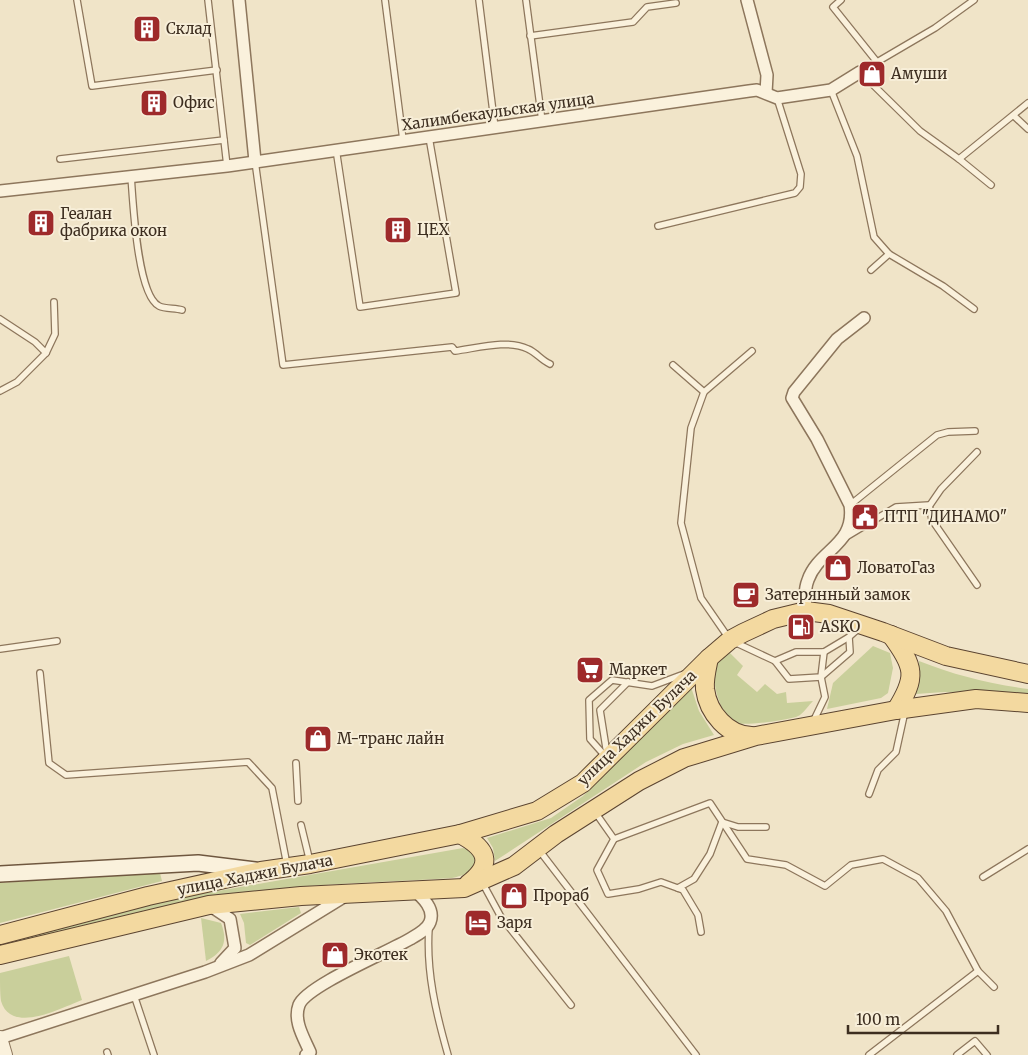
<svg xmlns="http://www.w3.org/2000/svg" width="1028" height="1055" viewBox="0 0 1028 1055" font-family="Merriweather,serif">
	<rect width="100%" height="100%" fill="#f0e4c8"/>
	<g fill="#c9cf9b">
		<polygon points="873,646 890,653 893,668 888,693 881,698 827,709 833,683"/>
		<path d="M729,652L743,666L737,675L757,692L765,684L777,694L786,692L787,703L813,701C809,705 805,711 800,715C794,720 744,726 736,723C719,716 707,672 719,658C721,655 726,653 729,652Z"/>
		<path d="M919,661C954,675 990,684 1028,689V696L944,692L916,694L919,677Z"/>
		<polygon points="691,687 699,711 714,735 683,744 646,762 495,861 493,848 487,838 551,818 583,796"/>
		<path d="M463,848L472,851C482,871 468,874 452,878C372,883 290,884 210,898C139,910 70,930 0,947V942L150,903Z"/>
		<polygon points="160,873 162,881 0,923 0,883"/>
		<polygon points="299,907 301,913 250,945 246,943 244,923 240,914"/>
		<path d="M201,918L221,923C228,941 224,952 206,961Z"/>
		<path d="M69,956L82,1000C61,1008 11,1035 1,1001C0,993 0,982 0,973Z"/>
	</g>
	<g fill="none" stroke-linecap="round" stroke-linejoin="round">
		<defs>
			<g id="service">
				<polyline points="77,0 92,86 217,70"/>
				<polyline points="208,0 227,166"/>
				<polyline points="385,0 403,140"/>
				<polyline points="479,0 495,128"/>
				<polyline points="526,0 542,121"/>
				<polyline points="841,0 833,7 877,62"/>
				<polyline points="974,0 935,28 860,72 920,131 959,159 1028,103"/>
				<polyline points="530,36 633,22 647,7 676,3"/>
				<polyline points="831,90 857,156 874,237 889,254 943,286 974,309"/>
				<polyline points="1014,116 1028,129"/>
				<polyline points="336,149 360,307 456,293 429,137"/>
				<polyline points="60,159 224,140"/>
				<polyline points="959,159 991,185"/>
				<path d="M255,161L283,365L452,347L455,351C478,348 507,339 528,349C537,353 541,360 550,364"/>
				<path d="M131,176C133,201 137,295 159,306C165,309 175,308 182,310"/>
				<polyline points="658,226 795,193 800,187 801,174 777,98"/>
				<polyline points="871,270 889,254"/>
				<polyline points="0,319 35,342 46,353 17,382 0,391"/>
				<polyline points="752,351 704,392 691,428 681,523 701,598 730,640 775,661 789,679 821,677 850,652 849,637 859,628"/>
				<polyline points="46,353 55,334 54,302"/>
				<polyline points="673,365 704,392"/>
				<polyline points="850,505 937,435 948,432 975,431"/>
				<polyline points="930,505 941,489 977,452"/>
				<polyline points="846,537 896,507 929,505 932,520 977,585"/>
				<polyline points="0,649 57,641"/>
				<polyline points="775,661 796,652 824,652 849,637"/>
				<polyline points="40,673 49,763 66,775 248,762 272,788 287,865"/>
				<polyline points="813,722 825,697 821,677 824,652"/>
				<polyline points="607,754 600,710 628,682"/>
				<polyline points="606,757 590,739 589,700 612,680 652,686 684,674"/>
				<polyline points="296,763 298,801"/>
				<polyline points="869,794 878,770 896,752 905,711"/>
				<polyline points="595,812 614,839 597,870 608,894 639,889 661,882 683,890 698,915 701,932"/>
				<polyline points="301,825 310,862"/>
				<polyline points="614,839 710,803 747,859 786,865 825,886 851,865 883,859 918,878 946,911 978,971 994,987"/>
				<polyline points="539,850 696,1055"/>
				<polyline points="983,877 1028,849"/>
				<polyline points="482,882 501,917 571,1005"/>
				<polyline points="678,888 694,879 710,854 722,822 738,827 766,827"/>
				<path d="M429,928C426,972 436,1013 448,1055"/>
				<polyline points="134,995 154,1055"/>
				<polyline points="107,1052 108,1055"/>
				<polyline points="869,1055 978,971"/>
				<polyline points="957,1055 975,1041 987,1055"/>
			</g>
			<g id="minor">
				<polyline points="239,0 255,161"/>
				<polyline points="747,0 767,75 766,93"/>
				<polyline points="0,191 227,166 749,91 757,90 777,98 831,90 860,72"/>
				<path d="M806,611C805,601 804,590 808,580C819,549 856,545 850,505L817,439L792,398L794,392L837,339L864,318"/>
				<polyline points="209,905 230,919 235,948 221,963"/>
				<polyline points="0,1038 205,972 249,955 345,896"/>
				<path d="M306,1055L310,1052C304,1038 293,1021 299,1005C306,986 388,952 410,939C417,935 427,930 430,922C435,909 423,898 414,890"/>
			</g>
			<polyline id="tertiary" points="0,1038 5,1055"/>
			<polyline id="secondary" points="0,874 198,863 255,870"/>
			<g id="primary">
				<path d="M891,635C915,667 917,677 896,710"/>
				<path d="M709,658C707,668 704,679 705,689C708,713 728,736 752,736"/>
				<path d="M460,834C486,848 495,863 468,884"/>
				<polyline points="0,935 148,896 261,871 310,864 460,834 537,811 583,783 709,658 730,640 743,633 773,619 806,611 829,614 883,632 946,656 1028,674"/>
				<polyline points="0,955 209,905 301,896 464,888 514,866 556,834 639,781 684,758 756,736 896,710 976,699 1028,703"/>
			</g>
		</defs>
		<use href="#service" stroke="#8d765c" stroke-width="8"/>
		<use href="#minor" stroke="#8d765c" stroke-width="14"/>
		<use href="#tertiary" stroke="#8d765c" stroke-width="16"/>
		<use href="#secondary" stroke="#6f573f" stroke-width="18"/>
		<use href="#primary" stroke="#5b4430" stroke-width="20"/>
		<use href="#service" stroke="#faf1dc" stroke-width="5.5"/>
		<use href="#minor" stroke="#faf1dc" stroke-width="11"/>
		<use href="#tertiary" stroke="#faf1dc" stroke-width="14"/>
		<use href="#secondary" stroke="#faf1dc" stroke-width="15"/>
		<use href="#primary" stroke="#f3d9a0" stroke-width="18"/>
	</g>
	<defs>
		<symbol id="building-square" viewBox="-11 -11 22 22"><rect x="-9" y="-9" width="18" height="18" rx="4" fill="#9e2a2b" stroke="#f7eed8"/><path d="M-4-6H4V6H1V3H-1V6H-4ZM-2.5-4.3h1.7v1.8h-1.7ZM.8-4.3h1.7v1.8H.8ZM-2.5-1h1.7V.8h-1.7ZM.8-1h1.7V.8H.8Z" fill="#fff"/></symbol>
		<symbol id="shop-square" viewBox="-11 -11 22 22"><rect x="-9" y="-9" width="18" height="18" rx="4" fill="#9e2a2b" stroke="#f7eed8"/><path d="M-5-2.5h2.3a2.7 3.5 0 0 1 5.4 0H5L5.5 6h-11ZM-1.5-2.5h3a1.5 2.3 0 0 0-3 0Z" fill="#fff"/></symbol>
		<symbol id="civic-square" viewBox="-11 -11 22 22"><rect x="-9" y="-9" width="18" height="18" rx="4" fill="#9e2a2b" stroke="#f7eed8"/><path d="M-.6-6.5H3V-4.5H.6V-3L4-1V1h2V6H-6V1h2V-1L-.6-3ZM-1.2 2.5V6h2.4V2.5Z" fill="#fff"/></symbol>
		<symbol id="cafe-square" viewBox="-11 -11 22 22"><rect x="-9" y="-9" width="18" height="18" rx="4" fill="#9e2a2b" stroke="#f7eed8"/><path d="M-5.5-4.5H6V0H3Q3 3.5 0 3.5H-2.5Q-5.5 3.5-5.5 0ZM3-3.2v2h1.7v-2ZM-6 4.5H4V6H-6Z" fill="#fff"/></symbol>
		<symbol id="fuel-square" viewBox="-11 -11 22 22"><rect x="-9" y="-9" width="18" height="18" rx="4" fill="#9e2a2b" stroke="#f7eed8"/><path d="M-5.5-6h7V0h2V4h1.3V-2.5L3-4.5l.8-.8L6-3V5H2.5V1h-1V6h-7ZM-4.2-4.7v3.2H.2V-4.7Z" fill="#fff"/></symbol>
		<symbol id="supermarket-square" viewBox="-11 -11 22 22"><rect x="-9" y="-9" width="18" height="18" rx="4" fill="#9e2a2b" stroke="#f7eed8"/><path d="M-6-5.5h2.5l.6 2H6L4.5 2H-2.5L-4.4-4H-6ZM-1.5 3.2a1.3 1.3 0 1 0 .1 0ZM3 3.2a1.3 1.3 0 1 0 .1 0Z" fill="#fff"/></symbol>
		<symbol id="hotel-square" viewBox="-11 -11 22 22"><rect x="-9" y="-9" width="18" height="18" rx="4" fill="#9e2a2b" stroke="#f7eed8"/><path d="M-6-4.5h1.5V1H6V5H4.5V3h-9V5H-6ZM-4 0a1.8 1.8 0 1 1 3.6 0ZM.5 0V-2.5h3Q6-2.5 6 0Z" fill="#fff"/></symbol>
	</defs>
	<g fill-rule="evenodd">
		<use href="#building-square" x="131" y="13" width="32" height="32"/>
		<use href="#shop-square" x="856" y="58" width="32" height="32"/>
		<use href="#building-square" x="138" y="87" width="32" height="32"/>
		<use href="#building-square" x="25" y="207" width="32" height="32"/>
		<use href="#building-square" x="382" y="214" width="32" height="32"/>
		<use href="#civic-square" x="849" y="501" width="32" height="32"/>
		<use href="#shop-square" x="822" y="552" width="32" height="32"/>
		<use href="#cafe-square" x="730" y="579" width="32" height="32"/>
		<use href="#fuel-square" x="785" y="611" width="32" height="32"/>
		<use href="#supermarket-square" x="574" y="654" width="32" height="32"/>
		<use href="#shop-square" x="302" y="723" width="32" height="32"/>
		<use href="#shop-square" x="498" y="880" width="32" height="32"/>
		<use href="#hotel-square" x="462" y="907" width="32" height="32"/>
		<use href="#shop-square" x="319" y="939" width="32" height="32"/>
	</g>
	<g text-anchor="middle" stroke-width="4" stroke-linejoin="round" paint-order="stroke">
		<g font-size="15" fill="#3d2e20" stroke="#f7eed8" text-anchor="start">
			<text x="166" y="34">Склад</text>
			<text x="891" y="79">Амуши</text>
			<text x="173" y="108">Офис</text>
			<text x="60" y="219">Геалан<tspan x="60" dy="17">фабрика окон</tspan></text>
			<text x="417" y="235">ЦЕХ</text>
			<text x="884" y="522">ПТП "ДИНАМО"</text>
			<text x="857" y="573">ЛоватоГаз</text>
			<text x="765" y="600">Затерянный замок</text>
			<text x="820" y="632">ASKO</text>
			<text x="609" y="675">Маркет</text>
			<text x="337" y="744">М-транс лайн</text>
			<text x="533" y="901">Прораб</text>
			<text x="497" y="928">Заря</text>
			<text x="354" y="960">Экотек</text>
		</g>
		<g font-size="15" fill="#3d2e20" stroke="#f7eed8">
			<text transform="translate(498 112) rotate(-8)" y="5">Халимбекаульская улица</text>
			<text transform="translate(637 728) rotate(-44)" y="5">улица Хаджи Булача</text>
			<text transform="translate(255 875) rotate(-11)" y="5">улица Хаджи Булача</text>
		</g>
	</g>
	<path d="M848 1025v8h150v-8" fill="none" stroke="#3d2e20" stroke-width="2.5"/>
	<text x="856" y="1025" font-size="15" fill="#3d2e20" stroke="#f7eed8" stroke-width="4" paint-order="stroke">100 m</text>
</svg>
